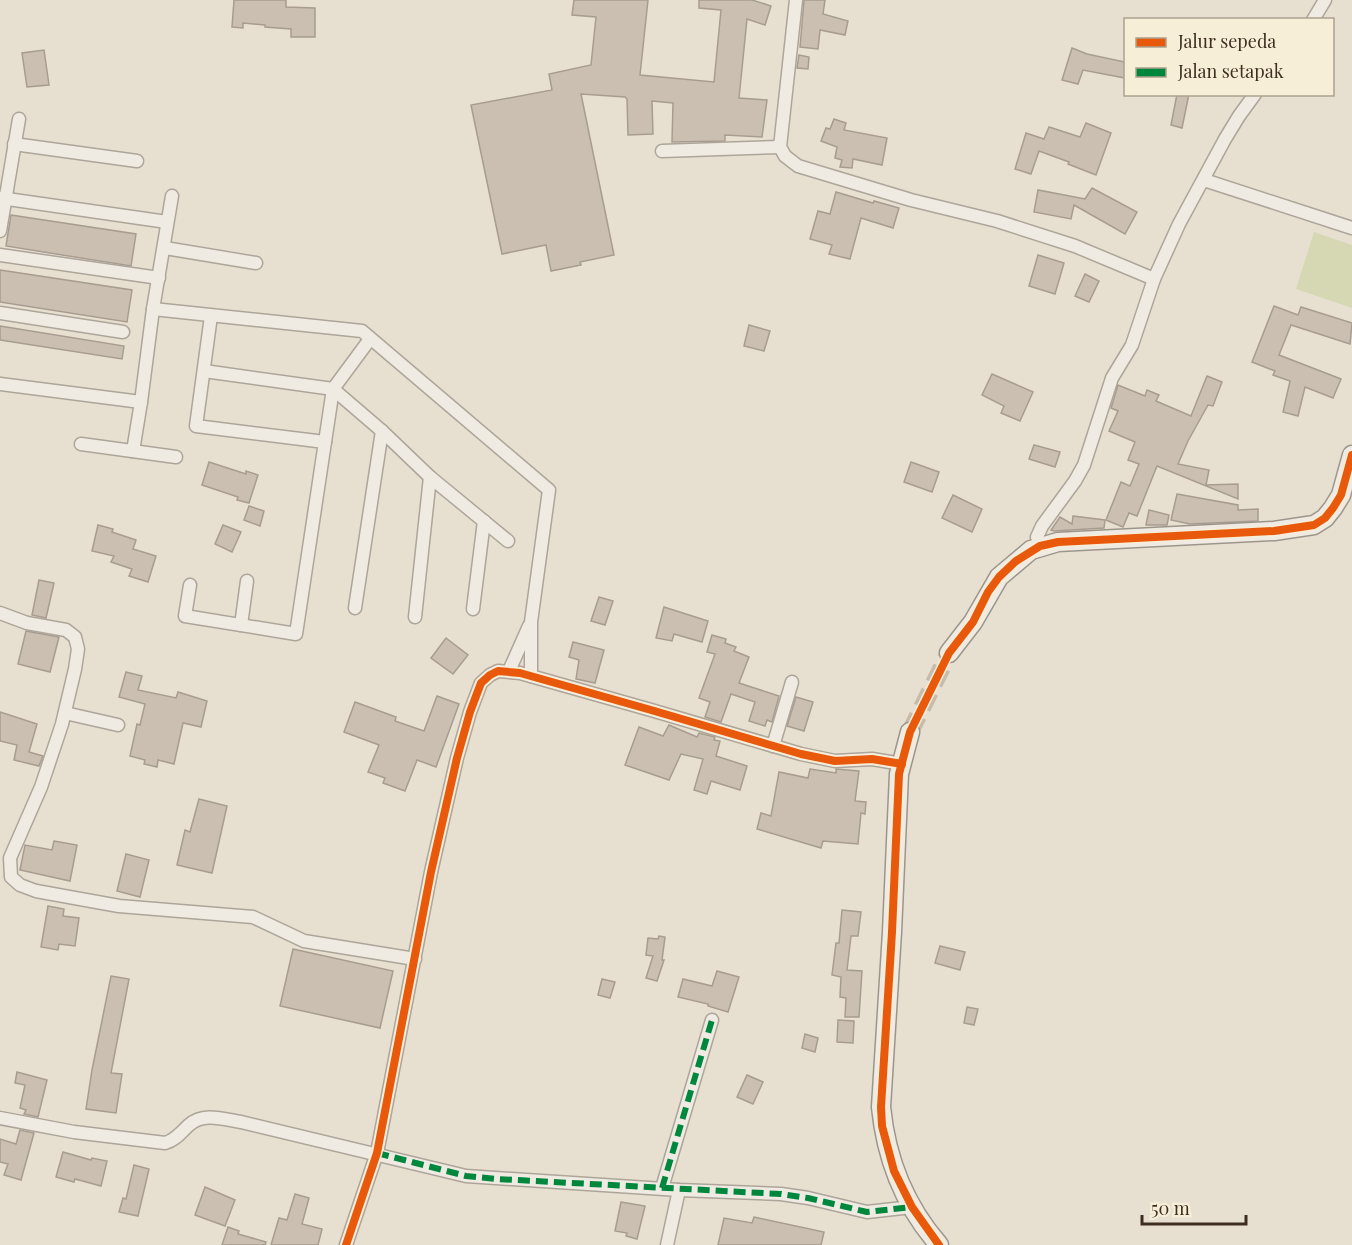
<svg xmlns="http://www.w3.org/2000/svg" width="1352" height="1245" viewBox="0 0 1352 1245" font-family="'Playfair Display',serif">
	<rect width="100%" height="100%" fill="#e7e0d1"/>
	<polygon fill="#d6d7b3" points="1314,232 1352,245 1352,308 1296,289"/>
	<g fill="#cbbfb2" stroke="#a89c90" stroke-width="1.5">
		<polygon points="234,0 286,0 286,7 315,8 315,37 291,37 291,29 265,27 265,25 243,23 243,28 232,27"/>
		<polygon points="574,0 648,0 640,75 714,82 721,10 699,8 699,0 752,0 771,6 765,25 747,19 739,98 767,100 762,137 725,135 725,141 672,142 673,103 652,101 653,134 628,135 627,99 625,97 581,94 614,255 580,262 581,265 551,271 546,245 502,254 471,105 552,90 549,74 591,65 596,17 572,15"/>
		<polygon points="804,0 825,0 823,14 848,21 845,35 820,30 818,49 800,47"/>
		<polygon points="1072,48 1087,54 1125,62 1125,78 1083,70 1078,84 1062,80"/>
		<polygon points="44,50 49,85 27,87 22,53"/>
		<polygon points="799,55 809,57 808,69 797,68"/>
		<polygon points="1177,94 1189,94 1182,128 1171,125"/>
		<polygon points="834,119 846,123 844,130 887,138 882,165 853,159 852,168 840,167 842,160 835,158 837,147 821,141 826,128 830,129"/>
		<polygon points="1086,123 1111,133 1096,175 1068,164 1069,162 1039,151 1031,174 1015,169 1026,133 1044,139 1049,127 1080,137"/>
		<polygon points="1092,188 1137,212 1125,234 1074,205 1071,219 1034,212 1038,190 1085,199"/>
		<polygon points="836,192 873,203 874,201 899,208 893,228 861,218 850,259 829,254 832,245 810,239 818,211 830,214"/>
		<polygon points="11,215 136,234 131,266 6,246"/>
		<polygon points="1038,255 1064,263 1055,294 1029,286"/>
		<polygon points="0,270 132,290 127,322 0,302"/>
		<polygon points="1085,274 1099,281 1089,302 1075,296"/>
		<polygon points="1274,306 1298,315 1301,307 1352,323 1350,344 1291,325 1279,355 1341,379 1333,398 1305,387 1298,416 1283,412 1290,381 1273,375 1275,371 1252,362"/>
		<polygon points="749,325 770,331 764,351 744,346"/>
		<polygon points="0,326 124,346 122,359 0,340"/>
		<polygon points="992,374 1033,392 1020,421 1001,413 1004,406 982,395"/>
		<polygon points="1207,376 1222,382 1213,406 1208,405 1188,441 1178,464 1209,470 1206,485 1238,484 1238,499 1157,466 1137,516 1129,513 1123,527 1106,520 1121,482 1130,486 1139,464 1128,460 1135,442 1109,431 1118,411 1111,408 1118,385 1145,396 1147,390 1159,395 1156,401 1191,416"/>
		<polygon points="1034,445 1060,452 1055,467 1029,459"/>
		<polygon points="209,462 246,474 246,471 258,475 249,503 237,500 238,497 202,485"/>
		<polygon points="911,462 939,472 932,492 904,482"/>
		<polygon points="1177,494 1238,505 1238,510 1258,509 1258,521 1190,524 1171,520"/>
		<polygon points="953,495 982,509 972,532 942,518"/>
		<polygon points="249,506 264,511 260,526 244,520"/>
		<polygon points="1149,510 1169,515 1167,525 1146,525"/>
		<polygon points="1073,516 1105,520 1104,528 1054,531 1051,530 1060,517 1072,524"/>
		<polygon points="98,525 113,529 112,532 136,540 133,549 156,556 148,582 129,576 132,569 111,562 114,556 92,551"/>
		<polygon points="223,525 241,532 232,552 215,544"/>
		<polygon points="39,580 54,583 46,618 32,615"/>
		<polygon points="599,597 613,601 605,625 591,621"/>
		<polygon points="664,607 708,621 702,642 674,634 672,641 656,638"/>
		<polygon points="26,631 59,637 50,672 18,664"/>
		<polygon points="712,635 726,639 725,643 736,647 734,651 749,657 739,683 779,696 772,722 767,720 765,726 749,721 755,702 731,694 721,722 705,717 710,702 699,698 715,654 707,652"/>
		<polygon points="446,638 468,655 453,674 431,658"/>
		<polygon points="573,642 604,650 595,683 576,679 579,660 569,657"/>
		<polygon points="126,672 142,676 138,690 176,698 178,692 207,701 201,727 183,723 174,764 158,760 157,767 144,764 145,760 130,756 137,724 140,725 145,704 119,697"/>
		<polygon points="437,696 459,704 436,767 417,760 405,791 383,783 385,778 368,772 379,745 344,732 355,702 396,717 395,721 424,731"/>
		<polygon points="796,697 813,702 804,731 787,726"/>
		<polygon points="0,712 37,724 29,752 43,756 39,766 14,760 17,745 0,741"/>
		<polygon points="669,725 697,737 699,733 715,737 714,740 720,741 716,756 747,766 740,790 711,781 707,794 694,790 703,759 681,754 669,780 625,765 639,727 663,736"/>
		<polygon points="810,769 836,773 836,769 859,771 855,801 866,802 865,814 861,813 858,844 823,841 821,848 757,829 761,813 771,816 779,772 808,778"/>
		<polygon points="199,799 227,806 212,873 177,865 185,830 190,832"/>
		<polygon points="54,841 77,845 70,881 20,870 25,845 52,850"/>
		<polygon points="126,854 149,860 140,897 117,891"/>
		<polygon points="48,906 64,909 63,916 79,918 75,946 59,944 58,950 41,947"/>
		<polygon points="842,910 861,912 858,936 851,936 847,970 862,971 859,1017 845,1017 846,998 840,997 841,977 832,975 836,943 839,943"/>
		<polygon points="659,936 665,937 662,960 664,960 657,981 646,978 653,956 646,955 648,938 658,939"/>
		<polygon points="940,946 965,952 960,970 935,963"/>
		<polygon points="293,949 393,971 380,1028 280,1006"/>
		<polygon points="717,971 739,977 728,1012 708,1006 708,1004 678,997 683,979 712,986"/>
		<polygon points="111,976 129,979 111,1073 122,1074 116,1113 86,1109 92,1070"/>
		<polygon points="602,979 615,982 610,998 598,995"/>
		<polygon points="967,1007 978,1009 974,1025 964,1023"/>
		<polygon points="838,1020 854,1021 853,1043 837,1042"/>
		<polygon points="805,1034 818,1038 815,1052 802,1048"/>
		<polygon points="17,1072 47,1080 38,1117 24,1114 26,1110 20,1108 25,1085 15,1083"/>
		<polygon points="747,1075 763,1082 753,1104 737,1097"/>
		<polygon points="20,1130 34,1133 21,1180 4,1175 8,1164 0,1162 0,1139 16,1144"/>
		<polygon points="63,1152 91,1160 92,1158 107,1161 101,1186 75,1179 74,1182 56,1177"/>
		<polygon points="134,1165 149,1169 138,1216 119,1212 123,1198 126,1199"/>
		<polygon points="205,1187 235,1200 225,1226 195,1215"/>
		<polygon points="295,1194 309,1198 302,1224 322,1229 318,1245 271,1245 279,1218 287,1220"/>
		<polygon points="621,1202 645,1206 637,1239 626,1236 627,1233 615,1231"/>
		<polygon points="754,1217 824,1232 821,1245 718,1245 724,1218 752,1223"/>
		<polygon points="228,1227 239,1231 238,1234 266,1242 265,1245 222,1245"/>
	</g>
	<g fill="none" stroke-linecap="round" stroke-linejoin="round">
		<polyline stroke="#c5bcae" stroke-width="18" stroke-dasharray="18 9" stroke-linecap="butt" points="910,732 949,653"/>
		<defs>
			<g id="street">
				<polyline points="796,0 780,147 785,156 798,166 911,200 997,221 1075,246 1154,279"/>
				<polyline points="1313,20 1325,0"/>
				<polyline points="14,144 137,161"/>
				<polyline points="662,151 780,147"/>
				<polyline points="1204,180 1352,228"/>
				<polyline points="0,198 167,222"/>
				<polyline points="0,231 19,119"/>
				<polyline points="165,248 256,263"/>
				<polyline points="0,255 159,278"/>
				<polyline points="153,309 362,331 549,490 531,622 531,676"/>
				<polyline points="0,313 123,332"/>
				<polyline points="204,371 333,389 382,431 430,477 508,541"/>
				<polyline points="0,384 141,402 153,309 172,196"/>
				<polyline points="325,442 333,389 370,339"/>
				<polyline points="81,444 176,457"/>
				<polyline points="133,451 141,402"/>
				<polyline points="1040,546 1037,537 1042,526 1075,481 1084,465 1112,378 1132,345 1154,279 1179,224 1225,139 1239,116 1255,94"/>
				<polyline points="190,585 185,616 296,634 325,442 196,426 211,316"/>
				<polyline points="355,608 382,431"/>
				<polyline points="473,609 484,521"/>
				<polyline points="0,613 27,623 66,630 75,637 78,649 75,669 62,724 41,787 10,858 11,877 20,885 36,891 119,906 253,917 304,941 415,959"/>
				<polyline points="415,617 430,477"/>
				<polyline points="241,625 247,581"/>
				<polyline points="509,671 529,626"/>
				<polyline points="65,713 118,725"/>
				<polyline points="773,746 792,682"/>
				<path d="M0,1118L74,1132L165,1143C176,1140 181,1132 189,1125C203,1112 223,1119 241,1122L466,1176L679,1190L781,1194L808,1198L867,1212L912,1207"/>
				<polyline points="662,1188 712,1020"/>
				<polyline points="346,1245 377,1153 431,872 457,758 470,712 481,683 490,675 498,671 520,673 651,710 801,754 835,761 872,759 902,764"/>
				<polyline points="667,1245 679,1190"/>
			</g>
			<g id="secondary">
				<polyline points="949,653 973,622 999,577 1031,550 1058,542 1274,531 1314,525 1325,518 1333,508 1341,495 1352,455"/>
				<path d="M910,732L899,774L892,932L881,1107C886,1158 905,1206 939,1245"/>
			</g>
		</defs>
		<use href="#street" stroke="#ada599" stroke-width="15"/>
		<use href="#secondary" stroke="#9c958a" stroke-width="21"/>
		<use href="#street" stroke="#efebe3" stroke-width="12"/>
		<use href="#secondary" stroke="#efebe3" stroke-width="18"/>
		<g stroke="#00873e" stroke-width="6" stroke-dasharray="12 6" stroke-linecap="butt">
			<polyline points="377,1153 466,1176 497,1179 781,1194 808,1198 867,1212 912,1207"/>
			<polyline points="662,1188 712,1020"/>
		</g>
		<defs>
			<g id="cycleway">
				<polyline points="346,1245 377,1153 431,872 457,758 470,712 481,683 490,675 498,671 520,673 651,710 801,754 835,761 872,759 902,764"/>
				<polyline points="939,1245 912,1207 894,1171 882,1126 881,1107 892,932 899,774 910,732 949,653 973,622 988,592 999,577 1016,561 1040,546 1058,542 1274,531 1314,525 1325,518 1333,508 1341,495 1352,455"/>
			</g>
		</defs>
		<use href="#cycleway" stroke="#f7eed8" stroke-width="11"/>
		<use href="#cycleway" stroke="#e8590c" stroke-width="8"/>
	</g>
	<rect x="1124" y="18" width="210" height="78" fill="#f7eed8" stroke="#ada18e" stroke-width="1.5"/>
	<rect x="1136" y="38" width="30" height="9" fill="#e8590c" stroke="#ada18e" stroke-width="1.5"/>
	<text x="1178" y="48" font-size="18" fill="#3d2e20">Jalur sepeda</text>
	<rect x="1136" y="68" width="30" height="9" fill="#00873e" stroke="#ada18e" stroke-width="1.5"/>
	<text x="1178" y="78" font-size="18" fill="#3d2e20">Jalan setapak</text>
	<path d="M1142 1215v9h104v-9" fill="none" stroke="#3d2e20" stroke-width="3"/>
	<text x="1151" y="1215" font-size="18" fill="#3d2e20" stroke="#f7eed8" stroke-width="4.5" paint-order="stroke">50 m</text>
</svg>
